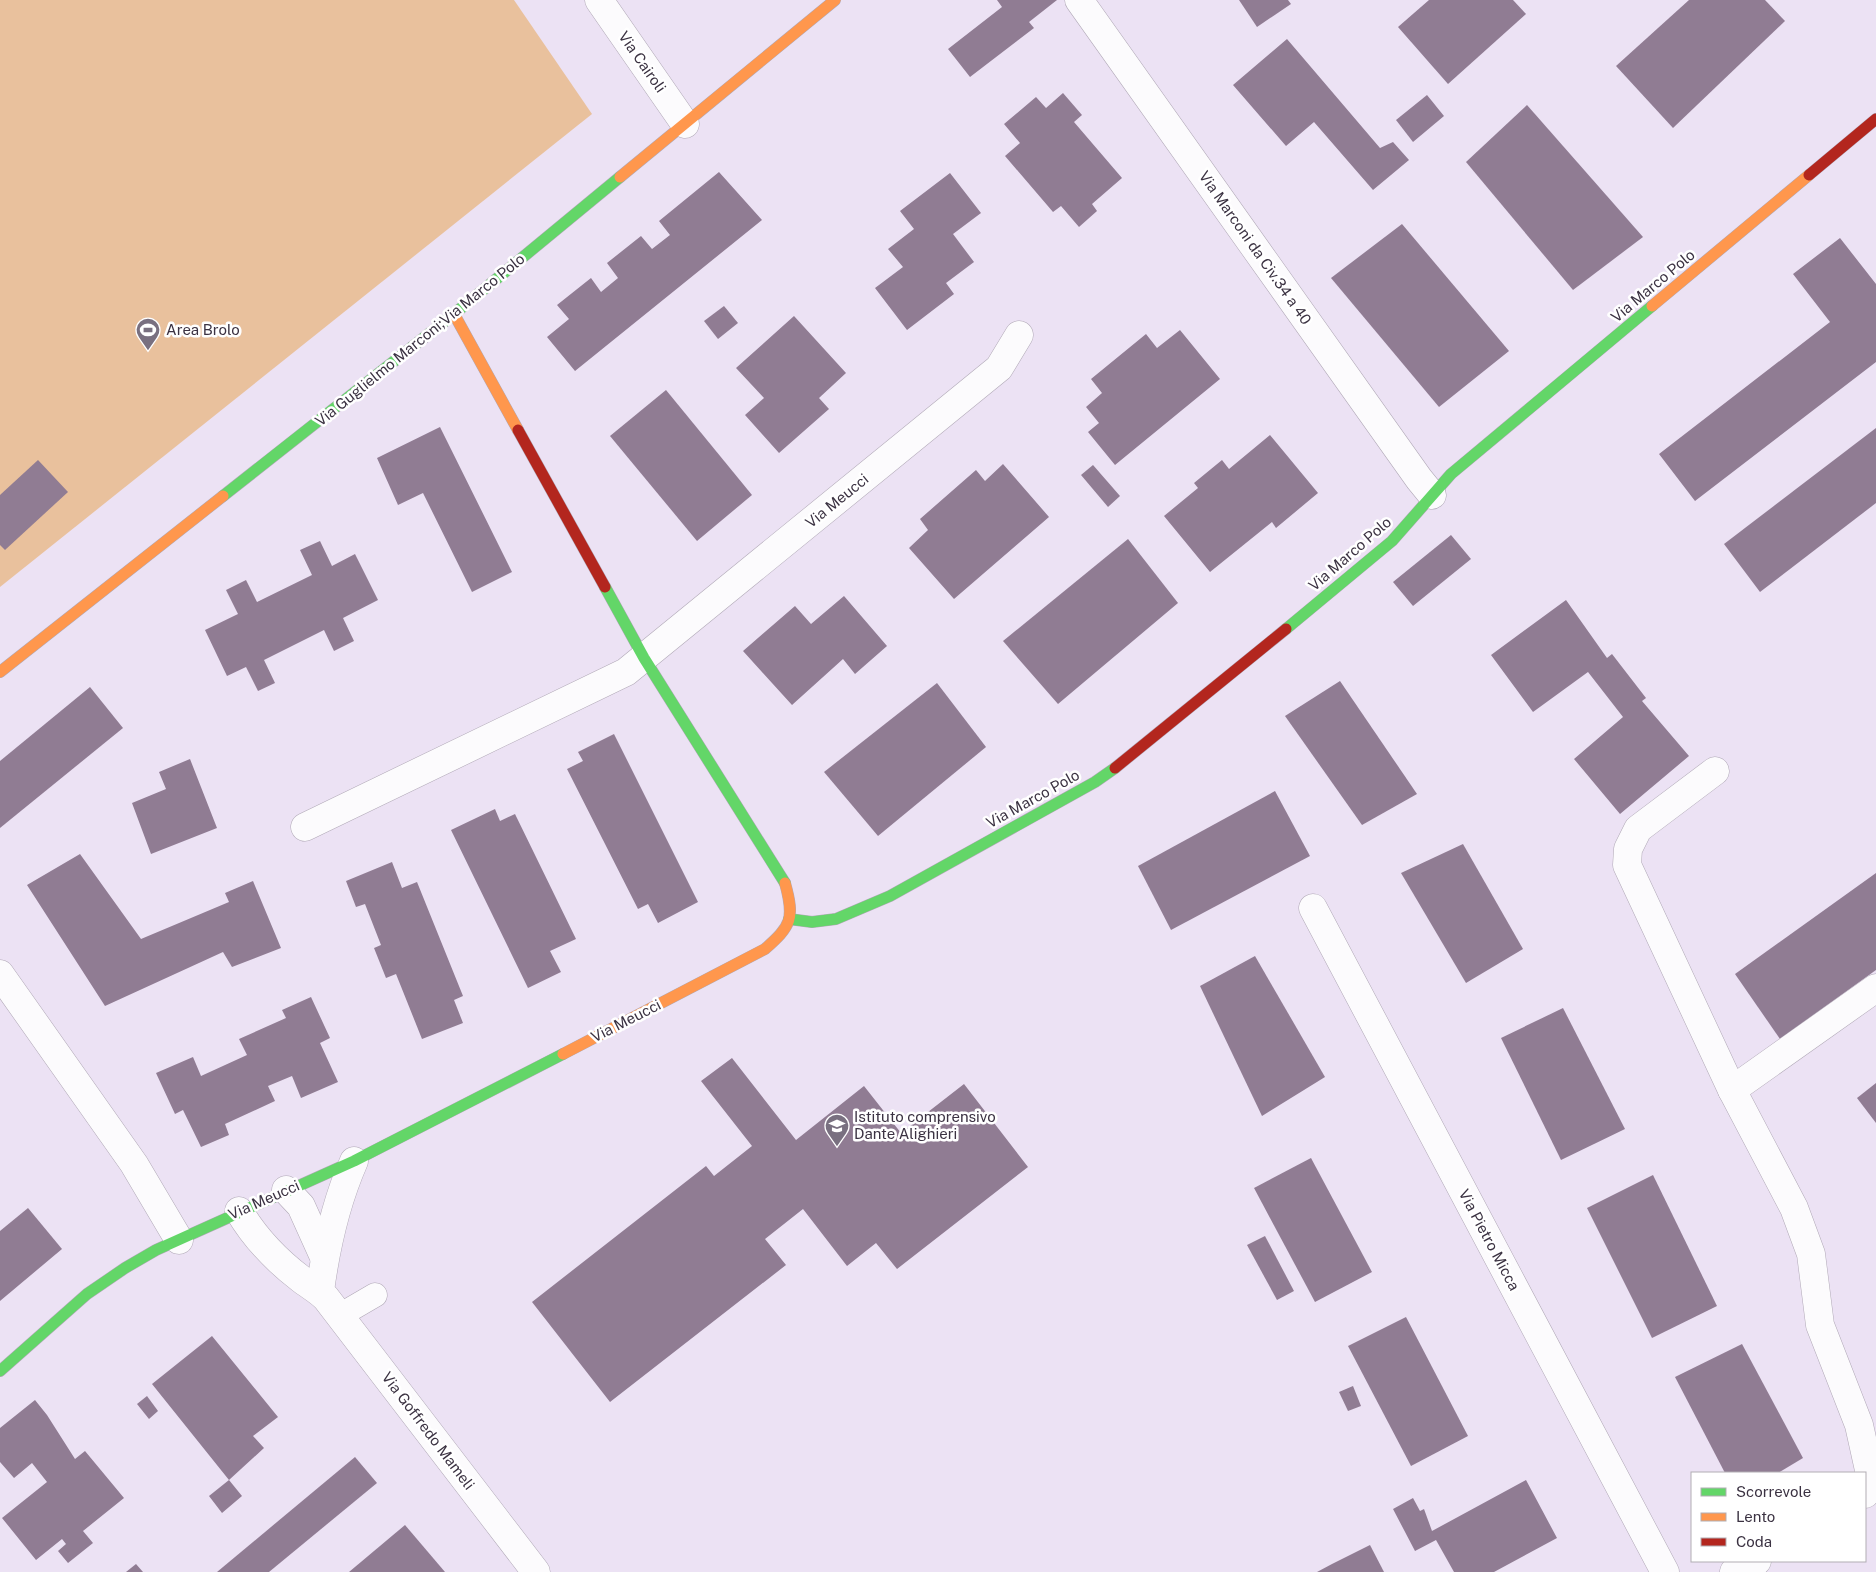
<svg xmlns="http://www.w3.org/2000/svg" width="1876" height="1572" viewBox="0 0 1876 1572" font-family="'Public Sans',sans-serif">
	<rect width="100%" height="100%" fill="#ece2f4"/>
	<polygon fill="#e9c19d" points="0,0 514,0 592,114 0,587"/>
	<g fill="#907c93">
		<polygon points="997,0 1057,0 1029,22 1034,28 970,77 948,49 1002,7"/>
		<polygon points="1239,0 1288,0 1291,4 1257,27"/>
		<polygon points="1429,0 1513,0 1526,14 1448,84 1398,27"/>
		<polygon points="1689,0 1765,0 1785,21 1673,128 1616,66"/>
		<polygon points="1287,39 1380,148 1393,142 1409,160 1373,190 1314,122 1286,146 1233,85"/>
		<polygon points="1063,93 1082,115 1074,122 1122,178 1092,204 1097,211 1079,227 1061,206 1053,212 1005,156 1020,143 1004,124 1036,97 1046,108"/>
		<polygon points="1427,95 1444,116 1413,142 1396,120"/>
		<polygon points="1527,105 1643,237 1573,290 1466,162"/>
		<polygon points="719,172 762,220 575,371 547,337 569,319 557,305 591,278 601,292 618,278 607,263 641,236 652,249 670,235 659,221"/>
		<polygon points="950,173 981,213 953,234 974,262 946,283 954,294 907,330 875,288 903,267 888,249 914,229 900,211"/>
		<polygon points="1402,224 1509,351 1439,407 1331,278"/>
		<polygon points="1840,238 1876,284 1876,362 1695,501 1659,454 1830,322 1793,274"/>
		<polygon points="724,306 738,323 718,339 704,321"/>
		<polygon points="794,316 846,373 819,398 829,409 779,453 745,415 764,398 736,368"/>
		<polygon points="1180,330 1220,379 1115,465 1088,432 1099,423 1086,407 1102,393 1091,379 1146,334 1157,348"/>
		<polygon points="666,390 752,495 697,541 610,436"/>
		<polygon points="440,427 512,572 472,592 423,493 398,505 377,458"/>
		<polygon points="1876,428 1876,503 1760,592 1724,544"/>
		<polygon points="1270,435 1318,493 1276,528 1272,522 1210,572 1164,516 1198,488 1194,483 1222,460 1229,469"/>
		<polygon points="38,460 68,492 5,550 0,545 0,495"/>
		<polygon points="1003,464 1049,517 954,599 909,548 928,530 920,519 976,470 985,481"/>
		<polygon points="1093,465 1120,496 1108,507 1081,475"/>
		<polygon points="1451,535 1471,559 1413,606 1393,582"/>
		<polygon points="1128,539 1178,603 1058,704 1003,641"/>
		<polygon points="320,541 332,566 355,554 378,600 343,618 354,641 334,651 324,630 264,660 275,683 258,691 246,667 227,676 205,630 238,614 226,590 246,580 257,602 312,575 300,550"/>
		<polygon points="844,596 887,646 855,674 843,659 792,705 743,651 795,606 811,624"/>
		<polygon points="1566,600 1607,658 1612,654 1646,698 1642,701 1689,756 1620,814 1574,759 1623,717 1588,672 1533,712 1491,655"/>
		<polygon points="1340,681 1417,794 1362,825 1285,716"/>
		<polygon points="937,683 986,747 878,836 824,772"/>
		<polygon points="90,687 123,728 0,828 0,761"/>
		<polygon points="614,734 698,902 658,923 648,904 638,909 567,769 583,761 578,752"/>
		<polygon points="190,759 217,828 151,854 132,803 166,789 159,772"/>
		<polygon points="1275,791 1310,856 1171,930 1138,866"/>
		<polygon points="495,809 500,821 515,814 576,939 550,951 561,972 528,988 451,830"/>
		<polygon points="1463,844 1523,949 1466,983 1401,873"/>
		<polygon points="80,854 141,939 229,902 225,893 253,881 281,948 232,967 223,952 105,1006 27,885"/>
		<polygon points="392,862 402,888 417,882 463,996 454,1000 463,1023 422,1039 396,974 386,978 374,948 381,945 365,904 356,907 346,881"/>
		<polygon points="1876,873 1876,970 1780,1039 1735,974"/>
		<polygon points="1255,956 1325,1077 1262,1116 1200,986"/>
		<polygon points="311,997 330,1038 320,1043 338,1082 301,1098 292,1076 268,1086 275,1101 225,1124 229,1135 201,1147 183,1110 175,1114 156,1073 193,1057 201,1076 247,1055 239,1039 286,1018 282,1010"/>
		<polygon points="1563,1008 1625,1129 1561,1160 1501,1038"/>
		<polygon points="732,1058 796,1140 864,1086 901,1133 964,1084 1028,1167 897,1269 876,1243 847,1266 803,1209 765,1239 786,1265 610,1402 532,1302 706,1166 714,1176 752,1146 701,1081"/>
		<polygon points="1876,1083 1876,1123 1857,1098"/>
		<polygon points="1311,1158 1372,1272 1315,1302 1254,1188"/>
		<polygon points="1653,1175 1717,1306 1652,1338 1587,1208"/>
		<polygon points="28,1208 62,1249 0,1301 0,1231"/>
		<polygon points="1265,1236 1294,1291 1277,1300 1247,1245"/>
		<polygon points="1406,1317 1468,1436 1411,1466 1348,1346"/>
		<polygon points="212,1336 278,1417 253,1436 264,1448 229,1480 242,1496 222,1513 209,1496 229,1480 152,1384"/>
		<polygon points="1742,1344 1803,1458 1778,1473 1725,1473 1675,1377"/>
		<polygon points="1353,1386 1361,1406 1348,1411 1339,1392"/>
		<polygon points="147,1396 158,1411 149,1419 137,1404"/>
		<polygon points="35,1400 47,1415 75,1459 85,1451 124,1498 83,1531 93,1543 68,1563 58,1551 66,1544 62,1539 36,1560 2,1518 47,1482 32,1463 14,1478 0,1462 0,1428"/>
		<polygon points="355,1457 377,1483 269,1572 217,1572"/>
		<polygon points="1526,1480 1557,1538 1494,1572 1454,1572 1436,1540 1415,1551 1393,1509 1413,1498 1420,1511 1424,1509 1432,1531"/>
		<polygon points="405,1525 445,1572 349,1572"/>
		<polygon points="1370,1545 1384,1572 1317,1572 1332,1564"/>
		<polygon points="136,1564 143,1572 126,1572"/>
	</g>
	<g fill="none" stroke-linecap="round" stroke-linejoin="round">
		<defs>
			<polyline id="lane" points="339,1316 375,1295"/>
			<g id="street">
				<polyline points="599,0 685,124"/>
				<polyline points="1079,0 1419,479 1432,495"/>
				<polyline points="1715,771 1638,829 1628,849 1627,865 1732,1090"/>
				<polyline points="305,827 626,672 999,368 1019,335"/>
				<polyline points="1313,908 1665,1572"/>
				<polyline points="0,974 134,1164 179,1240"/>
				<polyline points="286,1190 301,1206 324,1257"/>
				<path d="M239,1211C255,1238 276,1260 301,1279C310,1286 318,1290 326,1298L536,1572"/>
				<path d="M320,1291C326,1246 336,1202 354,1161"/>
				<polyline points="1865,1494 1869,1470 1859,1425 1820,1325 1811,1254 1794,1208 1732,1090 1876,988"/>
				<polyline points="1734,1572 1757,1561"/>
			</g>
			<g id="fast">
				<polyline points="223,496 454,314 620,177"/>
				<polyline points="605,587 644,658 785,883"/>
				<polyline points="1286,629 1392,541 1451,474 1652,306"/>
				<polyline points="789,919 812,922 836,919 890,896 1095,782 1115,768"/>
				<polyline points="0,1371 87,1294 125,1268 156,1250 354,1161 563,1054"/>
			</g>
			<g id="slow">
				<polyline points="620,177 835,0"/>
				<polyline points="1652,306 1809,175"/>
				<polyline points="454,314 518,430"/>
				<polyline points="0,672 223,496"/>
				<path d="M563,1054L765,949C791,926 795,919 785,883"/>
			</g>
			<g id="jam">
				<polyline points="1809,175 1876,119"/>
				<polyline points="518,430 605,587"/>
				<polyline points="1115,768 1286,629"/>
			</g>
		</defs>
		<use href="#lane" stroke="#b0a8b6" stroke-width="25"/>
		<use href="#street" stroke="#b0a8b6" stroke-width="29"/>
		<use href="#fast" stroke="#b0a8b6" stroke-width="12"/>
		<use href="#slow" stroke="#b0a8b6" stroke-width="12"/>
		<use href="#jam" stroke="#b0a8b6" stroke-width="12"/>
		<use href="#lane" stroke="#fcfbfd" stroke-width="24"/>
		<use href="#street" stroke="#fcfbfd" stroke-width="28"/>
		<use href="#fast" stroke="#63d668" stroke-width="11"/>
		<use href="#slow" stroke="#ff974d" stroke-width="11"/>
		<use href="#jam" stroke="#b3261e" stroke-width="11"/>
	</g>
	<defs>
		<symbol id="stadium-pin" viewBox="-11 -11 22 30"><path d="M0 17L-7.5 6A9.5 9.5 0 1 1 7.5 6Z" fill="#797080" stroke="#fff"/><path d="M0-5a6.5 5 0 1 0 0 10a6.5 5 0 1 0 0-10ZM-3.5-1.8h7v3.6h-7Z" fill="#fff"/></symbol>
		<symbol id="school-pin" viewBox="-11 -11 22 30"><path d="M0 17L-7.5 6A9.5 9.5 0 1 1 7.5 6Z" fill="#797080" stroke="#fff"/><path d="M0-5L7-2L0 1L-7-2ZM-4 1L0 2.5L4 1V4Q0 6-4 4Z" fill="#fff"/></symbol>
	</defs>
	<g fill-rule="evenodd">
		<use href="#stadium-pin" x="134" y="316" width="28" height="38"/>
		<use href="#school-pin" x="823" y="1112" width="28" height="38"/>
	</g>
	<g text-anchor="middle" stroke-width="5" stroke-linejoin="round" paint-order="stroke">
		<g font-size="15" fill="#3b3242" stroke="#fff">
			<text transform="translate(642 62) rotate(55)" y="5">Via Cairoli</text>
			<text transform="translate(1255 248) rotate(55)" y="5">Via Marconi da Civ.34 a 40</text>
			<text transform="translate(1653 286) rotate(-40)" y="5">Via Marco Polo</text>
			<text transform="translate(420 340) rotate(-39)" y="5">Via Guglielmo Marconi;Via Marco Polo</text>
			<text transform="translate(837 501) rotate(-39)" y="5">Via Meucci</text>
			<text transform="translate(1350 554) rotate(-41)" y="5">Via Marco Polo</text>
			<text transform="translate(1033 799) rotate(-29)" y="5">Via Marco Polo</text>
			<text transform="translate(626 1021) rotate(-27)" y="5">Via Meucci</text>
			<text transform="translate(264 1200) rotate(-24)" y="5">Via Meucci</text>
			<text transform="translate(1489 1240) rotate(62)" y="5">Via Pietro Micca</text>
			<text transform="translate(428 1431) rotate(53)" y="5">Via Goffredo Mameli</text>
		</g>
		<g font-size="15" fill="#3b3242" stroke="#fff" text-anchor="start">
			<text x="166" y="335">Area Brolo</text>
			<text x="854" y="1122">Istituto comprensivo<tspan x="854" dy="17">Dante Alighieri</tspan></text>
		</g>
	</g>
	<rect x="1691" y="1472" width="175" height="90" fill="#ffffff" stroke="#b1adb3"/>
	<rect x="1701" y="1488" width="25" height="8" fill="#63d668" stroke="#b1adb3"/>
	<text x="1736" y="1497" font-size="15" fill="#3b3242">Scorrevole</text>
	<rect x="1701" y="1513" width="25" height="8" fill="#ff974d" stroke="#b1adb3"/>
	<text x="1736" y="1522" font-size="15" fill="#3b3242">Lento</text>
	<rect x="1701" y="1538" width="25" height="8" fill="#b3261e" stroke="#b1adb3"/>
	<text x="1736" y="1547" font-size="15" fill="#3b3242">Coda</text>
</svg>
